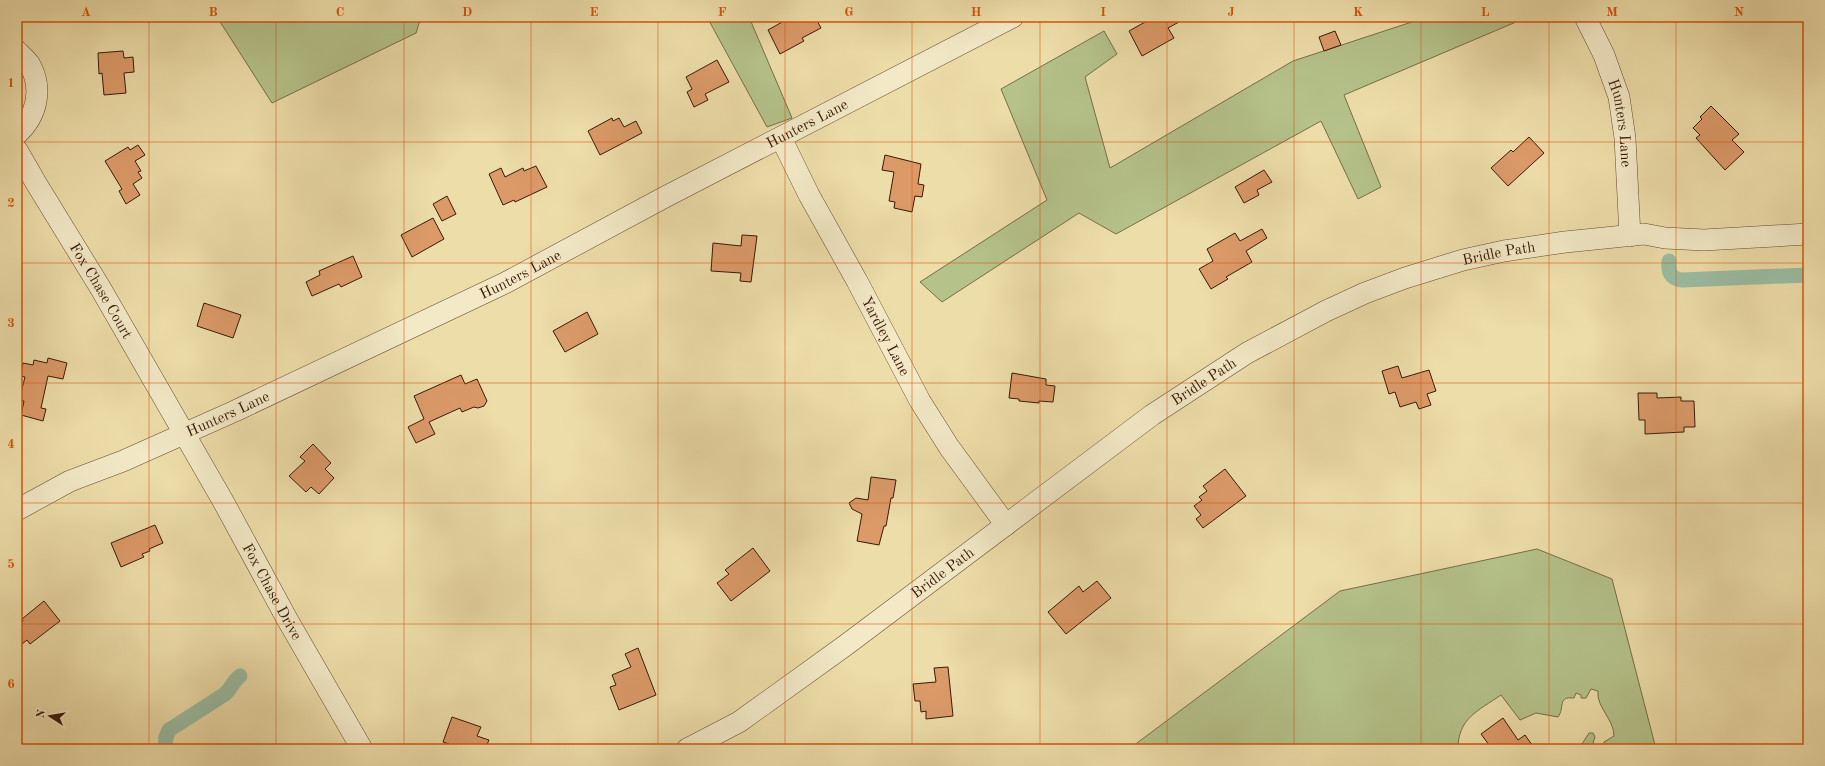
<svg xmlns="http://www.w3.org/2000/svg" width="1825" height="766" viewBox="0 0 1825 766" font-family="'Old Standard TT',serif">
	<rect width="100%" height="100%" fill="#eddda9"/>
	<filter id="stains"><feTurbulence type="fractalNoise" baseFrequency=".005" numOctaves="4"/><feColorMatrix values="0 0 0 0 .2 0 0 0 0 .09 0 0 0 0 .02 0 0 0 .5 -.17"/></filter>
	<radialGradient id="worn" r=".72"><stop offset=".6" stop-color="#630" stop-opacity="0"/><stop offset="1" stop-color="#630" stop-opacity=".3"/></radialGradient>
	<g fill="#b5c28a" stroke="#766e48">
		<polygon points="217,17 421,17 416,33 272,103"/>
		<polygon points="707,17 749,17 792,118 767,127"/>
		<polygon points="1427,17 1510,17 1516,22 1344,95 1381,187 1358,199 1321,121 1116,234 1079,213 942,302 920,282 1047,200 1001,89 1104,31 1117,54 1085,77 1110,168 1293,61"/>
		<path d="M1537,549L1612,579L1656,749H1604V742L1614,736C1614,719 1596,707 1598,691L1591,689L1586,698H1581V695L1576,693L1574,698C1557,696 1565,708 1558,717L1536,713L1520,720L1501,695C1478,711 1458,718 1458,749H1129L1340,591Z"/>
		<polygon points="1589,733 1593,733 1595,737 1593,743 1595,749 1579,749 1579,745 1582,744"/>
	</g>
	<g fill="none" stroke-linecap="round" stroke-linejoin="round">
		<g stroke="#9abda3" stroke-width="15">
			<path d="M1669,261C1668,271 1670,279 1682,280L1808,275"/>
			<path d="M165,749L166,737L169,730L225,694C232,688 233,681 240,676"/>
		</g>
	</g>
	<g fill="#dc9a69" stroke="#381906">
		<polygon points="791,17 793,21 800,17 815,17 821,28 802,38 804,41 780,54 768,30"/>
		<polygon points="1154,17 1188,17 1168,28 1174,38 1142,56 1129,31"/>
		<polygon points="1335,31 1341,45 1324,51 1319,37"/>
		<polygon points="123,51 124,58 133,57 134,72 124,73 126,93 104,95 102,73 99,74 98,53"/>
		<polygon points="717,60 729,82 705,94 708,100 694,107 687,92 692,89 686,77"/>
		<polygon points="1711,106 1739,134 1732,140 1744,152 1725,170 1696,138 1700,135 1693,128 1702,119 1700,117"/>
		<polygon points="612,118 613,121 619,118 624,127 636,121 642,133 600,155 588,131"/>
		<polygon points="1529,137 1544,153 1508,186 1491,168 1511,150 1513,152"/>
		<polygon points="138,145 145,155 135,161 141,171 138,172 142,178 133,184 140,195 126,204 119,191 122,189 105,161 128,147 130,150"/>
		<polygon points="885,155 921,164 918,184 924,185 922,197 915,196 912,212 894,208 895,202 889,201 894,172 882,170"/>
		<polygon points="536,166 547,187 515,202 514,200 503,205 489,174 501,168 505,177 523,168 524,171"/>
		<polygon points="1264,170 1272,182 1257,190 1259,195 1244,203 1235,187"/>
		<polygon points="447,196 456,214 442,221 433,204"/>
		<polygon points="433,218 444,239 412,257 401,235"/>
		<polygon points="1262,229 1267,238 1246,251 1252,262 1226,277 1228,279 1211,289 1199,269 1213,261 1207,249 1235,233 1240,241"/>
		<polygon points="742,235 757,236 751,282 740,281 741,273 711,271 713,243 741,246"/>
		<polygon points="353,256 362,277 341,287 339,284 312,296 306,282 320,275 319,271"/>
		<polygon points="204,303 241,315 233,338 197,326"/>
		<polygon points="587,312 598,334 565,352 553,331"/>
		<polygon points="48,358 67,363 63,379 48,376 41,408 46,409 43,421 21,415 24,401 19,400 25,377 20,376 23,363 33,365 34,360 47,363"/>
		<polygon points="1398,366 1402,378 1429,370 1436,391 1427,394 1431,405 1419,409 1416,402 1400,407 1395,392 1389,394 1382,371"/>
		<polygon points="1012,373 1046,379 1046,385 1055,386 1053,402 1039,401 1039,403 1019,401 1019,399 1009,398"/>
		<polygon points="461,375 465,384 477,379 487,401 484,406 478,408 474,407 462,412 460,408 429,422 435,434 416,443 408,427 424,419 414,396"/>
		<polygon points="1638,393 1657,393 1657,398 1681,397 1681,401 1694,401 1695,427 1684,427 1684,432 1645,434 1645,420 1639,420"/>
		<polygon points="313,444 331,463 325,469 334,478 319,494 311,487 306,492 289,476 305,461 300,457"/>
		<polygon points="1225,469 1246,496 1203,528 1196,519 1201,515 1194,506 1202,500 1199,497 1207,491 1203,486"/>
		<polygon points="871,477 896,480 893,498 891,498 886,526 884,526 879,545 857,541 862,514 852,509 849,503 856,498 868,500"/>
		<polygon points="155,525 163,543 149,549 150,551 142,554 144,557 121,567 111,543"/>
		<polygon points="753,548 770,571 731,601 717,583 729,574 725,570"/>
		<polygon points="1097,581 1111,598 1066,634 1048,612 1079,586 1083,592"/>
		<polygon points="44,601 60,621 30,644 27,640 17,648 17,626 23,621 22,619"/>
		<polygon points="638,648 656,695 619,710 610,687 616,685 612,675 631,667 625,654"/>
		<polygon points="948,667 953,716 926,719 926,711 921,712 920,701 915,701 913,684 936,682 934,668"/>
		<polygon points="452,717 481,727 477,736 489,740 485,749 463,749 443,742"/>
		<polygon points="1503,718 1518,740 1525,735 1535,749 1492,749 1481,734"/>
	</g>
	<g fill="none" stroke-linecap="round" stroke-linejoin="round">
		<defs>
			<g id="minor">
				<path id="s1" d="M1585,17L1604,55L1619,97L1625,138L1630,236"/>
				<path d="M17,51C21,55 27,60 30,65C43,89 37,116 17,134"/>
				<path id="s2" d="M781,138L809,195L857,281L920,401L949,447L1006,525"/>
				<path id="s3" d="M17,150L36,183L101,289L223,501L287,619L362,749"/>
				<path id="s4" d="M17,510L70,481L123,461L235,411L505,283L665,197L1013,17"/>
				<path id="s5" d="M687,749L739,722L846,645L1152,415L1247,353L1326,311L1365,293L1405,278L1463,260L1504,251L1565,242L1644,234L1665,238L1704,240L1808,234"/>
			</g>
		</defs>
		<use href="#minor" stroke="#654a2f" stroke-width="22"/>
		<use href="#minor" stroke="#f3e9c7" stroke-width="21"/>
	</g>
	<path fill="none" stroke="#d6530b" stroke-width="1" stroke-opacity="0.55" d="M149,17V749M276,17V749M404,17V749M531,17V749M658,17V749M785,17V749M912,17V749M1040,17V749M1167,17V749M1294,17V749M1421,17V749M1549,17V749M1676,17V749M17,142H1808M17,263H1808M17,383H1808M17,503H1808M17,624H1808"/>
	<g text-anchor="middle" stroke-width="3" stroke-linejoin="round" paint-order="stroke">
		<g font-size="15" fill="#381906" stroke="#f3e9c7">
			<text dy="5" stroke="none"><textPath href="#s4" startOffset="880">Hunters Lane</textPath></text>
			<text dy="5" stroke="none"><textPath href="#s1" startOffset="113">Hunters Lane</textPath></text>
			<text dy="5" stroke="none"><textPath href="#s5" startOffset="959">Bridle Path</textPath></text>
			<text dy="5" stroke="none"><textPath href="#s4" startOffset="556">Hunters Lane</textPath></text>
			<text dy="5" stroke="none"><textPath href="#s3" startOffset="164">Fox Chase Court</textPath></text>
			<text dy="5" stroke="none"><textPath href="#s2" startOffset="224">Yardley Lane</textPath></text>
			<text dy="5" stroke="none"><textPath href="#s5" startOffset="635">Bridle Path</textPath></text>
			<text dy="5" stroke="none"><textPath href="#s4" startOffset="232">Hunters Lane</textPath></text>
			<text dy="5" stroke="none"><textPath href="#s5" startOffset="311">Bridle Path</textPath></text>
			<text dy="5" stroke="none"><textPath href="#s3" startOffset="510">Fox Chase Drive</textPath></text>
		</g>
	</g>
	<rect width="1825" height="766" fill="none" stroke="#eddda9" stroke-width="44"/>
	<g transform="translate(50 716) rotate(282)" stroke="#f3e9c7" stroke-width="3" paint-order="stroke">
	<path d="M0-3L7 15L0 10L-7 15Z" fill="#381906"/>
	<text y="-6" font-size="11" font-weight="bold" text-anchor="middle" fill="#381906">N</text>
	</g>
	<rect x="22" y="22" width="1781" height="722" fill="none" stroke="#d6530b" stroke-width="1.5"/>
	<g font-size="13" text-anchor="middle" font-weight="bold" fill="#d6530b">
		<text x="86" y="16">A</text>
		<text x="213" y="16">B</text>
		<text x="340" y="16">C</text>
		<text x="467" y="16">D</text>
		<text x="594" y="16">E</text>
		<text x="722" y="16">F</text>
		<text x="849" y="16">G</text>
		<text x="976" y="16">H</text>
		<text x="1103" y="16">I</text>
		<text x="1231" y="16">J</text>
		<text x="1358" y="16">K</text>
		<text x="1485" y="16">L</text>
		<text x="1612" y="16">M</text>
		<text x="1739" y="16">N</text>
		<text x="11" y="87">1</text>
		<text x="11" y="207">2</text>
		<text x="11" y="327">3</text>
		<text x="11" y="448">4</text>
		<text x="11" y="568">5</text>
		<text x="11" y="688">6</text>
	</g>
	<rect width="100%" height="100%" filter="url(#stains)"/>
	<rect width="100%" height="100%" fill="url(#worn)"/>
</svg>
